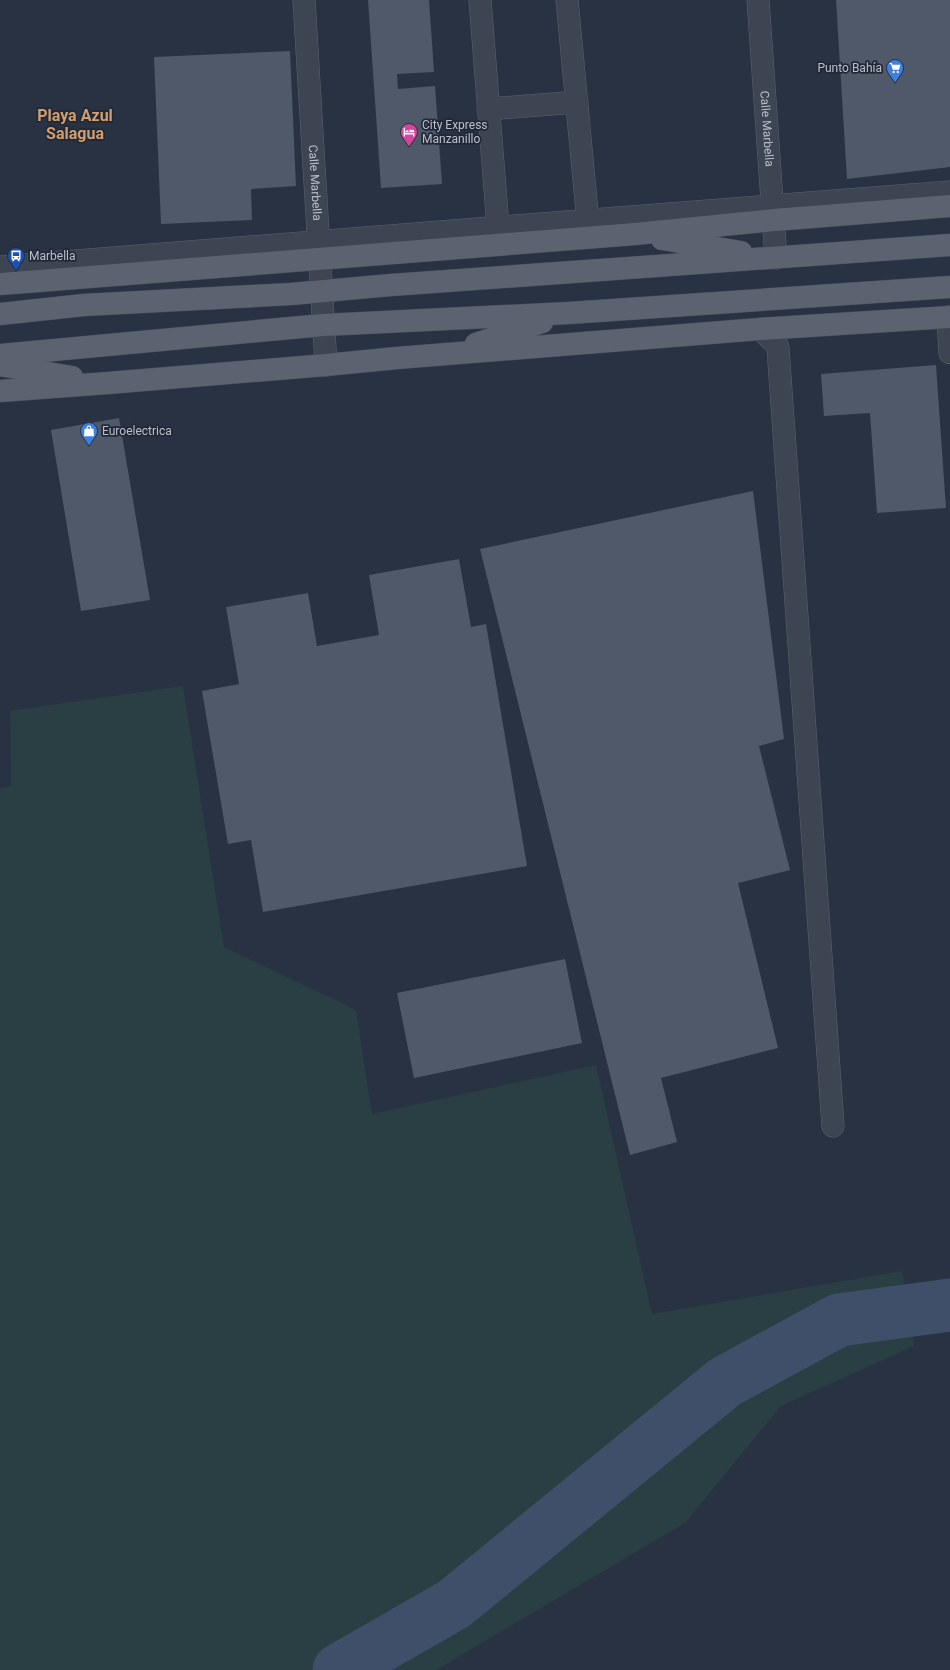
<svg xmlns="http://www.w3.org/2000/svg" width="950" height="1670" viewBox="0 0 950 1670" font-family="Roboto,sans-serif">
	<rect width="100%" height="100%" fill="#283242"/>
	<polygon fill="#2a3f43" points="183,686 224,947 356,1010 372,1114 596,1065 652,1314 902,1271 914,1346 781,1406 685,1523 436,1670 0,1670 0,788 11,786 10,711"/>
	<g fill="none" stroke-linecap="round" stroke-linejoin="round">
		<polyline stroke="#3f4f6a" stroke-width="53" points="339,1670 454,1604 725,1382 839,1320 950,1305"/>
	</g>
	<g fill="#4f596a">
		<polygon points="368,0 429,0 434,72 397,74 398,89 435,86 442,184 381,188"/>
		<polygon points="836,0 950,0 950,167 847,179"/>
		<polygon points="290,51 296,186 251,189 252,220 161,224 154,57"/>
		<polygon points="936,365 946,508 877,513 870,413 824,416 821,374"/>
		<polygon points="119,418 150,600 81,611 51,430"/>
		<polygon points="753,491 784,739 759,746 790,870 738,883 778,1048 661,1078 677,1142 630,1155 480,549"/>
		<polygon points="459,559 471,627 486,624 527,866 263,912 251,840 228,844 202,691 239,684 226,607 308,593 317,646 379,635 369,575"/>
		<polygon points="565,959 582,1043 414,1078 397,993"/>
	</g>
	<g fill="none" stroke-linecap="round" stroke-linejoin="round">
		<defs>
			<g id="minor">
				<path id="s1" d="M304,0L326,365"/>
				<polyline points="480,0 498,227 497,242"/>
				<polyline points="567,0 589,233"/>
				<path id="s2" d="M758,0L776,258"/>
				<polyline points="488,109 577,102"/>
				<path d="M0,267C317,243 633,215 950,192"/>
				<polyline points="948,317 950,353"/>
				<polyline points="760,329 777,345 778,348 833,1126"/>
			</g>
			<g id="major">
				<polyline points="662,239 741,252"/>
				<polyline points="0,284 635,234 774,220 950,206"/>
				<polyline points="0,314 84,305 291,294 391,285 950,245"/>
				<polyline points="476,344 542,322"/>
				<polyline points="0,355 323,325 569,313 950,287"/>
				<polyline points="0,365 72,377"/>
				<polyline points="0,391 108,383 326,365 397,358 760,329 950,317"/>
			</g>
		</defs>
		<use href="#minor" stroke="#5b626f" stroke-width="23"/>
		<use href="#major" stroke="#464d5b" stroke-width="23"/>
		<use href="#minor" stroke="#3d4452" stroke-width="22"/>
		<use href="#major" stroke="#5b6371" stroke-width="22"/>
	</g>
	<defs>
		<symbol id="supermarket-pin" viewBox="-11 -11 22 30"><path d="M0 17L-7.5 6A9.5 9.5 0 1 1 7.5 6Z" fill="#3f7fe0" stroke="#212937"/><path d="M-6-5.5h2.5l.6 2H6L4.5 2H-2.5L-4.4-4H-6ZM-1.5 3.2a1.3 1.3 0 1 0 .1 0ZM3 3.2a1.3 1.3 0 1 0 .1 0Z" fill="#fff"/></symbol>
		<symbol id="hotel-pin" viewBox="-11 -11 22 30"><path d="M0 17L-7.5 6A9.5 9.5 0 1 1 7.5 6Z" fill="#d1479c" stroke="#212937"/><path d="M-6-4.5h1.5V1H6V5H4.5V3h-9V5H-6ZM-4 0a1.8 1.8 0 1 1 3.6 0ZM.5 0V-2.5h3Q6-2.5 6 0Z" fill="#fff"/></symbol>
		<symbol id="bus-pin" viewBox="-11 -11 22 30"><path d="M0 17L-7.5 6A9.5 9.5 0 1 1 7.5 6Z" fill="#1a4fb4" stroke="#212937"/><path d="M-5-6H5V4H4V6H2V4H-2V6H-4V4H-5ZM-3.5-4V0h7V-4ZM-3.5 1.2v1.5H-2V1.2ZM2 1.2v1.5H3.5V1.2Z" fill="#fff"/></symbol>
		<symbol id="shop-pin" viewBox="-11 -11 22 30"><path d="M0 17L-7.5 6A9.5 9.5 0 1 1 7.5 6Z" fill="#3f7fe0" stroke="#212937"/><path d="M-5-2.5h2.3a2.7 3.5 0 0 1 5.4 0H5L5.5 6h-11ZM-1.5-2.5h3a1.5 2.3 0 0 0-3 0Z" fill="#fff"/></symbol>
	</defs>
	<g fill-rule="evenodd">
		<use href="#supermarket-pin" x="885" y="58" width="20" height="27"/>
		<use href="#hotel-pin" x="399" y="122" width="20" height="27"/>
		<use href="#bus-pin" x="6" y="246" width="20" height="27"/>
		<use href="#shop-pin" x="79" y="421" width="20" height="27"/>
	</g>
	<g text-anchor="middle" stroke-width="3.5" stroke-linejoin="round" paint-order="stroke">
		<g font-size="12" fill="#bac0cb" stroke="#212937" text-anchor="start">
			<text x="882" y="72" text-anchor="end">Punto Bahía</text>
			<text x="422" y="129">City Express<tspan x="422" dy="14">Manzanillo</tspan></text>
			<text x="29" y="260">Marbella</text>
			<text x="102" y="435">Euroelectrica</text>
		</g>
		<g font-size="12" fill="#bac0cb" stroke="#212937">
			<text dy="4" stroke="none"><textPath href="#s2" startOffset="129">Calle Marbella</textPath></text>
			<text dy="4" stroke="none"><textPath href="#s1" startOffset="183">Calle Marbella</textPath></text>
		</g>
		<g font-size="16" font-weight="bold" fill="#d19e6f" stroke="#212937">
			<text x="75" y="121">Playa Azul<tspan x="75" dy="18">Salagua</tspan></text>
		</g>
	</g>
</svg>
